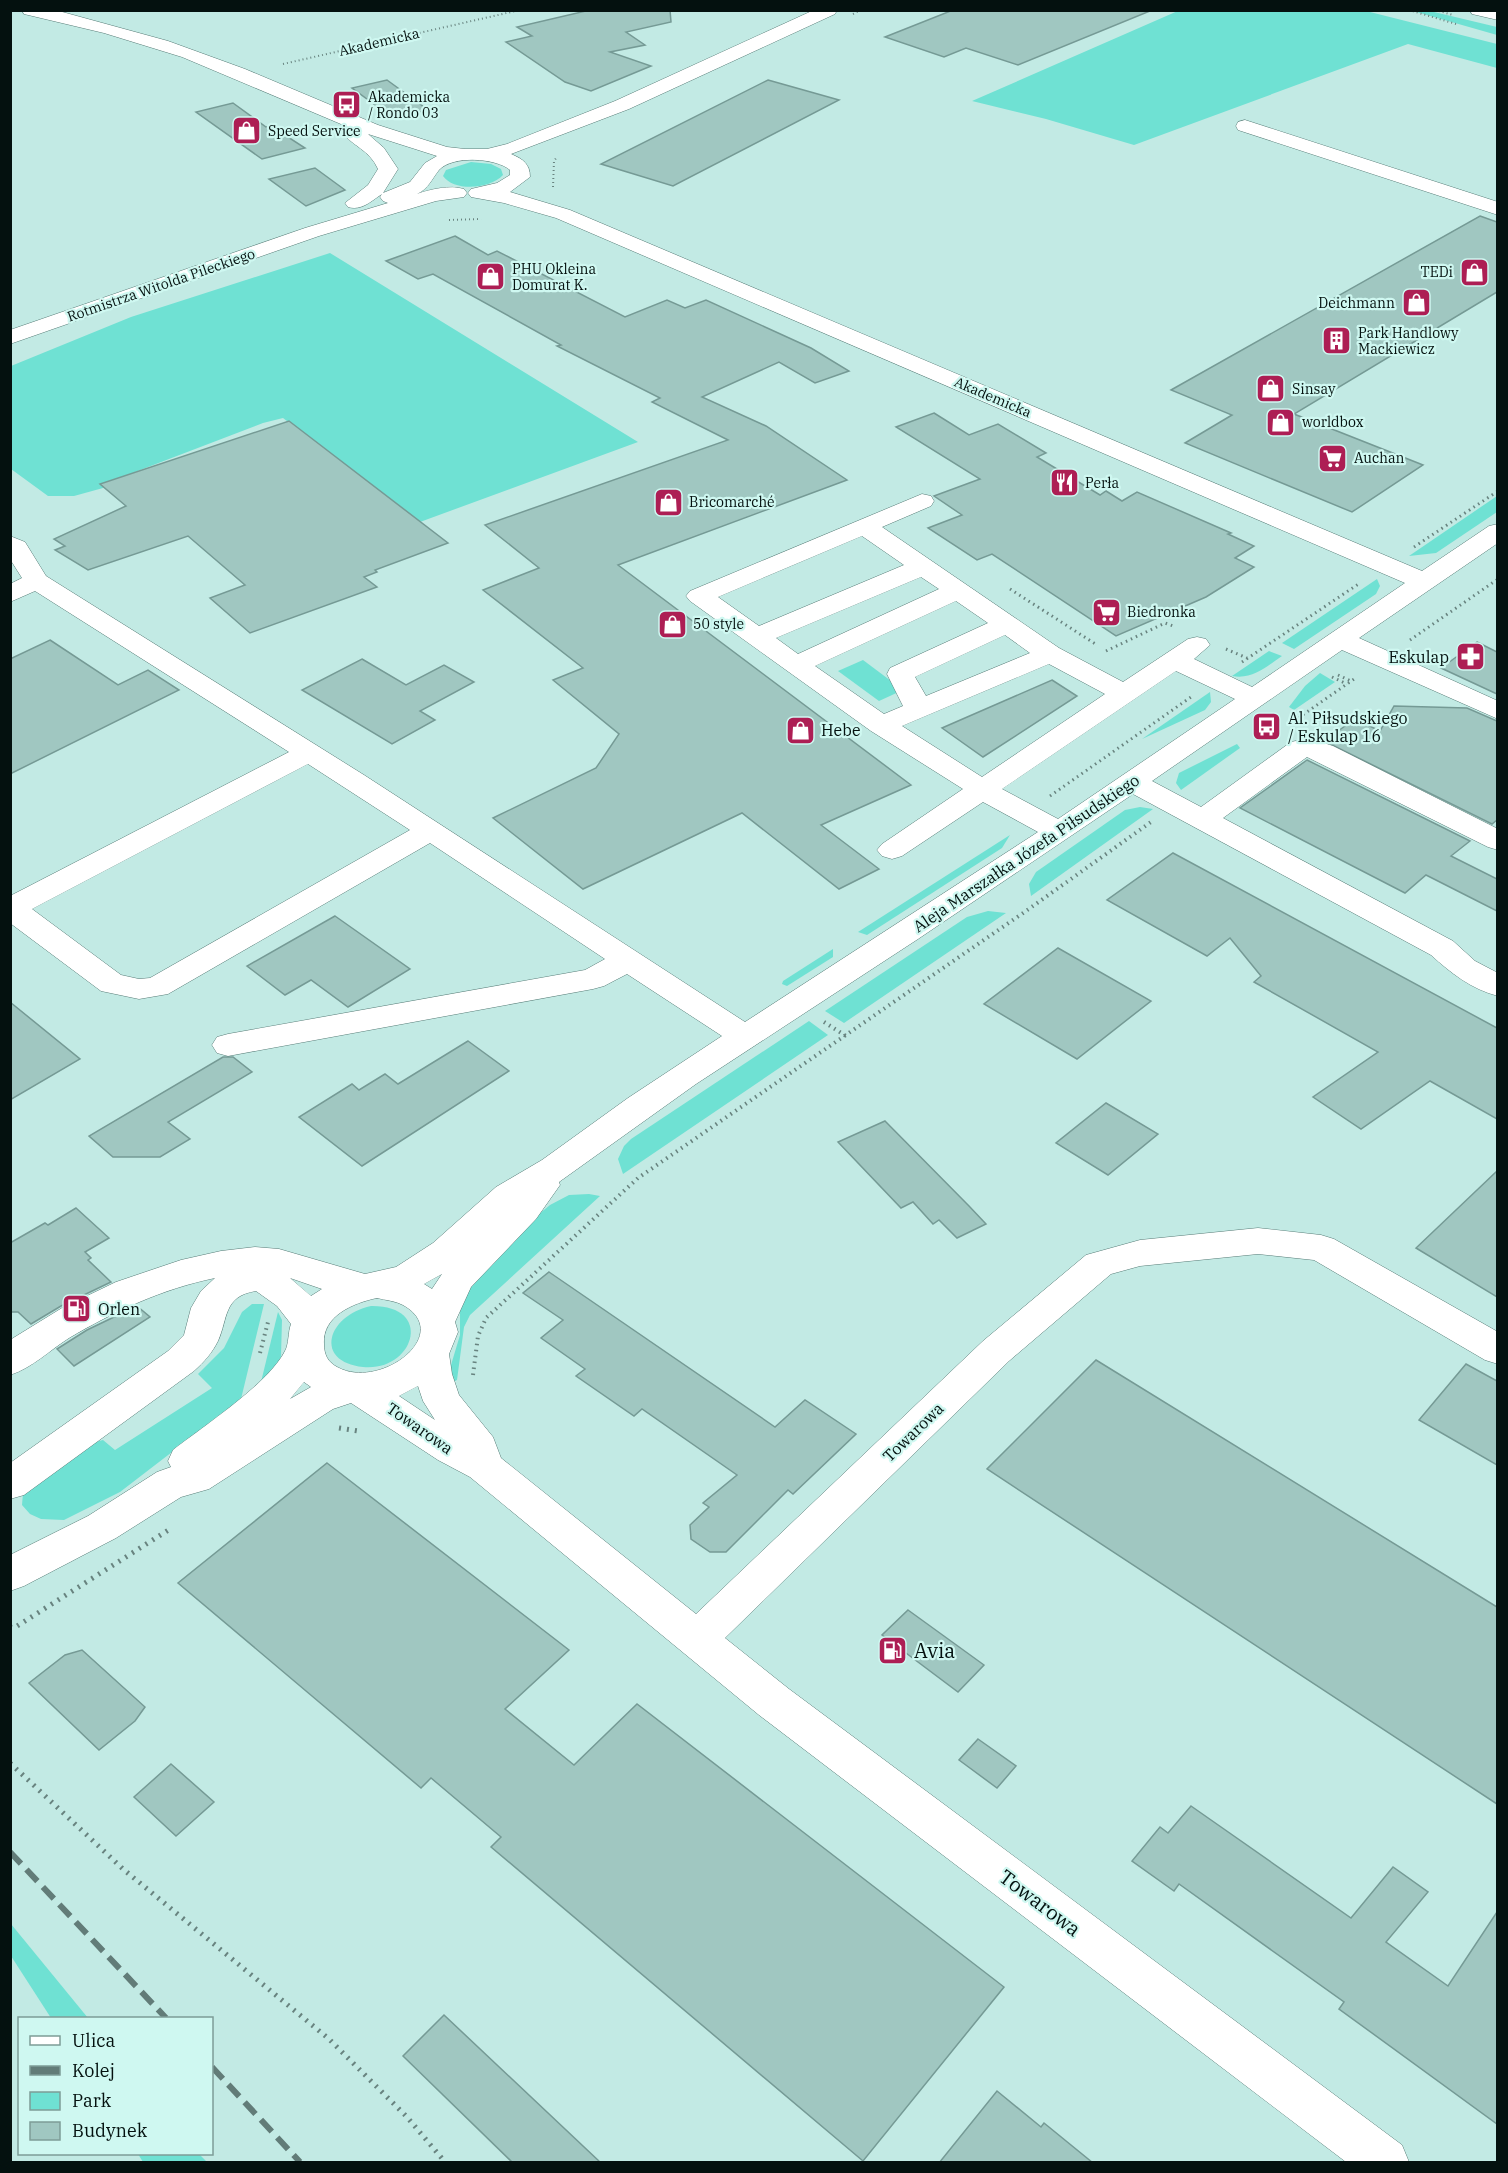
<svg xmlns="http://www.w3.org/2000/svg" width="1508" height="2173" viewBox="0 0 1508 2173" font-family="'IBM Plex Serif',serif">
	<rect width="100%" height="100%" fill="#c2eae4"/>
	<g fill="#6fe1d3">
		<polygon points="1180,10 1366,11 1497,44 1497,68 1408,44 1134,145 1046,119 972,101"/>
		<polygon points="1413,11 1430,11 1497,27 1497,35"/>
		<path d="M471,162L491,164L501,169L503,175C490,189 454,192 443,176L446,170Z"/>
		<polygon points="330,253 638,442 420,522 283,418 263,423 135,472 103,488 74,496 48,496 11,469 11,366 131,317"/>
		<polygon points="1497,496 1497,512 1436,553 1409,556"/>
		<polygon points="1377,579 1380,586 1376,594 1294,649 1282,643"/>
		<path d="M1269,651L1282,656C1266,667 1252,680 1232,676Z"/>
		<polygon points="863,660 903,690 879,701 838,671"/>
		<polygon points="1320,673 1335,682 1294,710 1289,707 1305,686"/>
		<polygon points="1210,692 1211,702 1205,710 1142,739"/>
		<polygon points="1237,744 1240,748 1181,790 1176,783 1179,773"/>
		<polygon points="1140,807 1153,809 1031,896 1029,884 1036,872 1125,810"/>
		<polygon points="1010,835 1002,848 867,935 858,932"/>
		<polygon points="988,911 1006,913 844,1023 825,1011 967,917"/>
		<polygon points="833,949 833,957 787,986 782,984 783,981"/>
		<polygon points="809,1021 828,1035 623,1174 618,1159 624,1146 631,1139"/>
		<polygon points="589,1194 600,1196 470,1315 464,1327 457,1380 451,1383 451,1365 460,1335 460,1307 471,1283 533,1219 550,1205 569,1195"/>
		<polygon points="252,1304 264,1304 241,1399 120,1492 64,1520 41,1519 30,1514 22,1505 23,1493 95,1442 103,1440 115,1450 212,1388 198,1374 224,1348 242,1312"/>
		<path d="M371,1306C435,1305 414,1372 363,1367C314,1362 326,1316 371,1306Z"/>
		<polygon points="278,1312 282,1320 281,1356 280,1360 261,1382"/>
		<polygon points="10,1924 11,1924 88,2018 51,2018 11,1956"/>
		<polygon points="138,2154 199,2154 207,2162 143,2162"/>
	</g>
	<g fill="#a0c7c1" stroke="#759a95" stroke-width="1.5">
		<polygon points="590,10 670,10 671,22 626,32 645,45 610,52 651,66 591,91 565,82 506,42 532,36 517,27"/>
		<polygon points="953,10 1149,10 1150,11 1018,65 966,48 944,57 885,37"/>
		<polygon points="387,80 428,110 393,118 352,88"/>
		<polygon points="768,80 839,100 673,186 601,164"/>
		<polygon points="233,103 266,127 271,126 305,148 262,159 196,112"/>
		<polygon points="315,168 345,190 306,206 269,179"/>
		<polygon points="1480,216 1497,222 1497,292 1294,414 1423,465 1352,512 1185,443 1232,415 1171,390"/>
		<polygon points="455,236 488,255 497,251 625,317 667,300 685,308 706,300 811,348 849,371 815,383 779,362 702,397 766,426 847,480 618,565 911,785 821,825 879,869 839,889 742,813 583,889 493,818 596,768 619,734 553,680 583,668 483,590 539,568 485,525 728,440 652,402 660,398 557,346 561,345 433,274 418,279 386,261"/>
		<polygon points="934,413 969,435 998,424 1046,453 1037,457 1100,495 1106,491 1122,501 1137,492 1231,533 1228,534 1254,546 1235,558 1254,567 1206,597 1116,636 992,554 977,560 928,528 962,515 934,496 980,479 896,427"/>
		<polygon points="289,421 448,543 375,570 377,572 364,577 377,587 250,633 210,598 245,585 188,536 88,570 55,550 65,546 54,539 126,506 100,484"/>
		<polygon points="50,640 118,685 148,670 179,690 10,774 10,659"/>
		<polygon points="1477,642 1497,652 1497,694 1441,668"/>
		<polygon points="362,659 406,685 444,665 474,682 420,711 435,720 392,744 302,690"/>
		<polygon points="1052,680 1077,696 983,757 942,728"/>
		<polygon points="1394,706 1467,708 1497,721 1497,820 1492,824 1324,741 1355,719 1380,731"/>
		<polygon points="1307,760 1470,841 1451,856 1497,879 1497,911 1426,875 1405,893 1240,808"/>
		<polygon points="1173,853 1497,1028 1497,1119 1430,1081 1361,1129 1313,1097 1378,1052 1254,982 1261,976 1230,938 1207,956 1107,900"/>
		<polygon points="335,916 410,969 348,1007 311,980 285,995 247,966"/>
		<polygon points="1058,948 1151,1001 1077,1059 984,1004"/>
		<polygon points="10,1002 80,1059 10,1100"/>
		<polygon points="468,1041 509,1071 362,1166 299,1117 352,1084 359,1090 385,1074 398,1084"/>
		<polygon points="223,1057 233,1057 252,1072 168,1122 190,1139 160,1157 113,1157 89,1136"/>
		<polygon points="1106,1103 1158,1134 1108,1175 1056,1143"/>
		<polygon points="885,1121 969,1206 986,1224 957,1238 939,1220 933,1224 913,1202 901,1208 838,1142"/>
		<polygon points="1497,1171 1497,1297 1416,1248"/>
		<polygon points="76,1208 109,1238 85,1252 91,1258 88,1260 111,1282 61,1306 31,1324 18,1312 10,1312 10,1243 45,1223 48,1225"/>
		<polygon points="549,1272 775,1427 805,1400 856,1434 793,1494 788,1490 726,1552 710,1552 691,1539 690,1525 709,1507 703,1503 737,1475 642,1409 634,1416 576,1376 585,1369 541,1338 563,1320 523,1293"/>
		<polygon points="137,1306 150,1317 74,1366 57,1349 87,1330"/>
		<polygon points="1096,1360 1497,1607 1497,1804 987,1469"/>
		<polygon points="1466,1364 1497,1381 1497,1465 1419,1420"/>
		<polygon points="327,1463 569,1650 505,1709 574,1765 637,1704 1004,1987 863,2161 491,1847 501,1837 431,1778 421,1788 178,1583"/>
		<polygon points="908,1610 984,1665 958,1692 882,1635"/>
		<polygon points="82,1650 145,1707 135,1721 99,1750 29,1683 65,1655"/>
		<polygon points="978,1739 1016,1766 997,1788 959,1760"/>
		<polygon points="171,1764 214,1802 176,1836 134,1797"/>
		<polygon points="1191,1806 1351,1918 1393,1867 1428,1892 1386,1942 1448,1986 1497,1912 1497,2124 1339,2009 1344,2002 1179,1884 1174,1891 1132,1861 1160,1827 1168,1833"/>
		<polygon points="444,2015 601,2163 513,2163 403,2056"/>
		<polygon points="997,2091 1041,2127 1044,2123 1093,2163 939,2163"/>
	</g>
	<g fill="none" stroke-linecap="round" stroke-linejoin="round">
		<defs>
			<g id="minor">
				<path d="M22,10H55L168,41L245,69L378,125L447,147L465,149H487L507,144L615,101L814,10H837L835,14L629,109L511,154C523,159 530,164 530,177L510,192L570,210L1422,571L1489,526L1498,524V543L1359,638L1498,701V719L1342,650L1152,781L1201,807L1291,742C1306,738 1319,741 1333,746L1498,829V850L1488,847L1307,757L1223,818L1453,941L1475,961L1498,973V996C1471,989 1451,973 1431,955L1133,794L918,939L696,1084L559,1182L560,1185L536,1219L471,1287L455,1322L458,1332L449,1354L452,1374L459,1395L493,1437L501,1458L696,1614L983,1341L1086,1255L1140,1240L1258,1228L1321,1235L1334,1239L1498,1332V1364L1485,1360L1314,1260L1258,1254L1140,1266L1111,1274L1009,1361L725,1638L789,1689L1402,2145L1409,2162H1346L759,1715L470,1477L438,1460L351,1403L333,1409L209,1489L181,1497L116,1538L24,1586L10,1591V1555L88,1516L157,1472L171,1467L168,1461L173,1450C204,1426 269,1383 285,1351C289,1344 288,1332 291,1324L277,1306L256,1291C223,1296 228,1319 218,1341C212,1353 204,1362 194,1371L24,1495L10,1499V1463L168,1351L184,1335L191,1308L201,1291L215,1278C162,1289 115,1311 69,1338C50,1350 32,1368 10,1375V1340L62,1308L116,1282L181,1260L221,1251L255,1247L279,1249L365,1274L396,1267L433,1243L496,1187L542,1160L628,1098L722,1036L627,974L604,986L593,989L228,1056L217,1053L212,1045L217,1037L228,1034L585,970L605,959L430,843L168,994L139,999L101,991L10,923V896L289,752L35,591L10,602V584L22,578L10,559V536L25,542L46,576L364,775L745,1022L1038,832L983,802L902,856L892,859L882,856L877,850L882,844L963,789L871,731L690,601L686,596L690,591L922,494L931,496L934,501L931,506L882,527L1059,648L1123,682L1188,639L1197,637L1206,639L1210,645L1194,659L1252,687L1405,583L556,218L504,203L471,197L468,193L471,189L497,183L510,175V170C496,158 453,155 439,170C431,180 429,188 417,194C432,189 449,185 464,189L467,193L464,197L436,201L319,236L10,344V330L305,228L388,203L383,201L380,197L382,194C371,201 362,211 348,207L345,203L368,185L378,169C369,149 353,147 342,132L348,127L182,57L104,33L24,14ZM368,134L437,156L425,163L410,182L383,193L398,169L384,148ZM862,536L904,565L759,626L718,597ZM921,577L939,589L798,654L776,638ZM956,601L988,623L890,668L887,674L903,706L884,714L815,666ZM1005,635L1030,653L926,696L915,677ZM1049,664L1105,694L982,777L902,726ZM1176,671L1235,699L1058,819L1002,789ZM308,764L410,830L150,978L139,979L121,975L32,909ZM442,1274L432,1289L424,1284ZM290,1278L322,1289L311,1296ZM377,1298C385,1300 396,1301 403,1305C455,1334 380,1391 337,1367C328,1362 324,1355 324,1344C322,1316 353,1303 377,1298ZM304,1382L311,1387L290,1399ZM418,1386L423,1401L435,1420L399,1396Z"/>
				<polygon points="1470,10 1498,10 1498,20 1472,14"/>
				<polygon points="1245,120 1498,202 1498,215 1238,130 1236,126 1238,122"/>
			</g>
		</defs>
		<use href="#minor" stroke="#577c77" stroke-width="1"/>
		<g stroke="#68837f" stroke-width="2" stroke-dasharray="1 3" stroke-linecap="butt">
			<polyline points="1409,10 1456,24"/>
			<polyline points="1435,10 1453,15"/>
			<polyline points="853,14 861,10"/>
			<polyline points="283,64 520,10"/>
			<polyline points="553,187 554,161 557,157"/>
			<polyline points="449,220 481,219"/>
		</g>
		<g stroke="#68837f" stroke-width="3" stroke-dasharray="1.5 4" stroke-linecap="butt">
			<polyline points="1414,547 1498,491"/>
			<polyline points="1010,589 1097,645"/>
			<polyline points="1410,640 1498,579"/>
			<polyline points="1226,649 1247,658"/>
			<polyline points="1106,651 1165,623 1173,626"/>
			<polyline points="1242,662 1360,583"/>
			<polyline points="1338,675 1351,681"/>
			<polyline points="1332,677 1347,684"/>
			<polyline points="1294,721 1357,677"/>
			<polyline points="1050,796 1191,697"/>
		</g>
		<g stroke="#68837f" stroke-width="4" stroke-dasharray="1.5 4.5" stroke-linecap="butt">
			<polyline points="824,1022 846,1036"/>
			<polyline points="260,1353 268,1322"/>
			<polyline points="473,1375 478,1336 486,1318 638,1178 1026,911 1151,822"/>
		</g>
		<g stroke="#68837f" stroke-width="5" stroke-dasharray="2 6" stroke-linecap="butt">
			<polyline points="339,1428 358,1431"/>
			<polyline points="10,1627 14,1628 170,1529"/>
			<polyline points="10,1763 123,1869 329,2039 407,2117 445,2162"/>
		</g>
		<use href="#minor" fill="#fff" fill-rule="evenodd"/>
		<g stroke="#627c78" stroke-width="6" stroke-dasharray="16 8" stroke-linecap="butt">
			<polyline points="10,1852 166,2018"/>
			<polyline points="212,2067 300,2162"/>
		</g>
	</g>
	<defs>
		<symbol id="bus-square" viewBox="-11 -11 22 22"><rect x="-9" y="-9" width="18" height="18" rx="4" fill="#ad1e54" stroke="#cff8f1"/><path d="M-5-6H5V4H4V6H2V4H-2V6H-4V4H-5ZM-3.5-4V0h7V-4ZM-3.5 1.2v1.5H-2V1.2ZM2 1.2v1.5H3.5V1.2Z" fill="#fff"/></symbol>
		<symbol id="shop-square" viewBox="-11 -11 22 22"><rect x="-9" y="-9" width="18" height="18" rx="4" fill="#ad1e54" stroke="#cff8f1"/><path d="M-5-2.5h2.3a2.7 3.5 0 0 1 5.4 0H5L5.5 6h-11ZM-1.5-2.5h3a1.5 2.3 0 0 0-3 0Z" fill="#fff"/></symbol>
		<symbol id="building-square" viewBox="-11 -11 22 22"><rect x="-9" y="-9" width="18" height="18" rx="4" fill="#ad1e54" stroke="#cff8f1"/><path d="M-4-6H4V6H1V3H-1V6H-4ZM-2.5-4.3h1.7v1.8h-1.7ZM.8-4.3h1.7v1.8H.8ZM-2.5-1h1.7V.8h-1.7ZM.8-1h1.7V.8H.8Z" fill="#fff"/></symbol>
		<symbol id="supermarket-square" viewBox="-11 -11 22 22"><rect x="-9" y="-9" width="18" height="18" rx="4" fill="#ad1e54" stroke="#cff8f1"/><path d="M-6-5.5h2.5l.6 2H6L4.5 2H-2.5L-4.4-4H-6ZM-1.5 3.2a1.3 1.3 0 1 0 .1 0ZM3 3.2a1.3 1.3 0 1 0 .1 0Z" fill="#fff"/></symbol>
		<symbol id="restaurant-square" viewBox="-11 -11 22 22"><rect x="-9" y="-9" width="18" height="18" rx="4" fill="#ad1e54" stroke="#cff8f1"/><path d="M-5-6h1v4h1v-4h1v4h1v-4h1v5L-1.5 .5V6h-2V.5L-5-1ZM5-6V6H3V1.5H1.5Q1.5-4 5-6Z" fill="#fff"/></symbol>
		<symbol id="pharmacy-square" viewBox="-11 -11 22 22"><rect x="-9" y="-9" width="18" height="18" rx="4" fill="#ad1e54" stroke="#cff8f1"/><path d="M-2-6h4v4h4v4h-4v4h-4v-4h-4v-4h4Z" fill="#fff"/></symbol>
		<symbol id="fuel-square" viewBox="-11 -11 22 22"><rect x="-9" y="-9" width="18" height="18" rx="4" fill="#ad1e54" stroke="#cff8f1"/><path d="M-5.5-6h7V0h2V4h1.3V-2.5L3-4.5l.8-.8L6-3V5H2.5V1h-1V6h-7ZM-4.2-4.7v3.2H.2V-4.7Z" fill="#fff"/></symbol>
	</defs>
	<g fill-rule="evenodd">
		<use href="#bus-square" x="330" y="88" width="33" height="33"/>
		<use href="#shop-square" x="230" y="114" width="33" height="33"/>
		<use href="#shop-square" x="1458" y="256" width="33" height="33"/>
		<use href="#shop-square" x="474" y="260" width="33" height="33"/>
		<use href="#shop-square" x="1400" y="286" width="33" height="33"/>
		<use href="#building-square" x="1320" y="324" width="33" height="33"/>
		<use href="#shop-square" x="1254" y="372" width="33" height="33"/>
		<use href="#shop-square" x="1264" y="406" width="33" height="33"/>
		<use href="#supermarket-square" x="1316" y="442" width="33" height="33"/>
		<use href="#restaurant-square" x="1048" y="466" width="33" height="33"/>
		<use href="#shop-square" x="652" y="486" width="33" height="33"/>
		<use href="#supermarket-square" x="1090" y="596" width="33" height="33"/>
		<use href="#shop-square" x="656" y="608" width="33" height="33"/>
		<use href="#pharmacy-square" x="1454" y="640" width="33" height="33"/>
		<use href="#bus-square" x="1250" y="710" width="33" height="33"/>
		<use href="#shop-square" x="784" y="714" width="33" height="33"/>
		<use href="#fuel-square" x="60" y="1292" width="33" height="33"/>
		<use href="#fuel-square" x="876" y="1634" width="33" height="33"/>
	</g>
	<g text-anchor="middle" stroke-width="4.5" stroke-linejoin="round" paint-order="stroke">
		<g font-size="14" fill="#04110f" stroke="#cff8f1">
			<text transform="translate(379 42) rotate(-13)" y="5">Akademicka</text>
			<text transform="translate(161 285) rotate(-19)" y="5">Rotmistrza Witolda Pileckiego</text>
			<text transform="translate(993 397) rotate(23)" y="5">Akademicka</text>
		</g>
		<g font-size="14" fill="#04110f" stroke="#cff8f1" text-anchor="start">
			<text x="368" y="102">Akademicka<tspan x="368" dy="16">/ Rondo 03</tspan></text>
			<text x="268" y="136">Speed Service</text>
			<text x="512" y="274">PHU Okleina<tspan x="512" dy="16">Domurat K.</tspan></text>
			<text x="1453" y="277" text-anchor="end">TEDi</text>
			<text x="1395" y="308" text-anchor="end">Deichmann</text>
			<text x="1358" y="338">Park Handlowy<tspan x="1358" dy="16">Mackiewicz</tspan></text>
			<text x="1292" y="394">Sinsay</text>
			<text x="1302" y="427">worldbox</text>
			<text x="1354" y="463">Auchan</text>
			<text x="1085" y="488">Perła</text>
			<text x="689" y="507">Bricomarché</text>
			<text x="1127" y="617">Biedronka</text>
			<text x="693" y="629">50 style</text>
		</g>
		<g font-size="16" fill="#04110f" stroke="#cff8f1" text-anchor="start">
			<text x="1449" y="663" text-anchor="end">Eskulap</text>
			<text x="1288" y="724">Al. Piłsudskiego<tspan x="1288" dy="18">/ Eskulap 16</tspan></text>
			<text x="821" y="736">Hebe</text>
			<text x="98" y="1315">Orlen</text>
		</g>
		<g font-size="16" fill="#04110f" stroke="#cff8f1">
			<text transform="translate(1026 853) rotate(-34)" y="6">Aleja Marszałka Józefa Piłsudskiego</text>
			<text transform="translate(420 1428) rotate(35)" y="6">Towarowa</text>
			<text transform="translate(913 1432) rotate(-44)" y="6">Towarowa</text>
		</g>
		<g font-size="20" fill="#04110f" stroke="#cff8f1" text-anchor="start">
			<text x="914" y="1658">Avia</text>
		</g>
		<g font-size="20" fill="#04110f" stroke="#cff8f1">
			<text transform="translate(1040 1903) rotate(37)" y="7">Towarowa</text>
		</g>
	</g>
	<rect width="1508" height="2173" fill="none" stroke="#04110f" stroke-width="24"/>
	<rect x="18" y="2017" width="195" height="138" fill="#cff8f1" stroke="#7e9c97" stroke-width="1.5"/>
	<rect x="30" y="2036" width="30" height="9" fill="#ffffff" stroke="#7e9c97" stroke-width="1.5"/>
	<text x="72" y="2047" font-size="18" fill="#04110f">Ulica</text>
	<rect x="30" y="2066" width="30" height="9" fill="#627c78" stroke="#7e9c97" stroke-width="1.5"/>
	<text x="72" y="2077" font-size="18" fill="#04110f">Kolej</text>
	<rect x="30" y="2092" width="30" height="18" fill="#6fe1d3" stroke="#7e9c97" stroke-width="1.5"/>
	<text x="72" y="2107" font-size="18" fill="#04110f">Park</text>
	<rect x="30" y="2122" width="30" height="18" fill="#a0c7c1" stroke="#7e9c97" stroke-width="1.5"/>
	<text x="72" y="2137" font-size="18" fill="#04110f">Budynek</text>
</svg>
